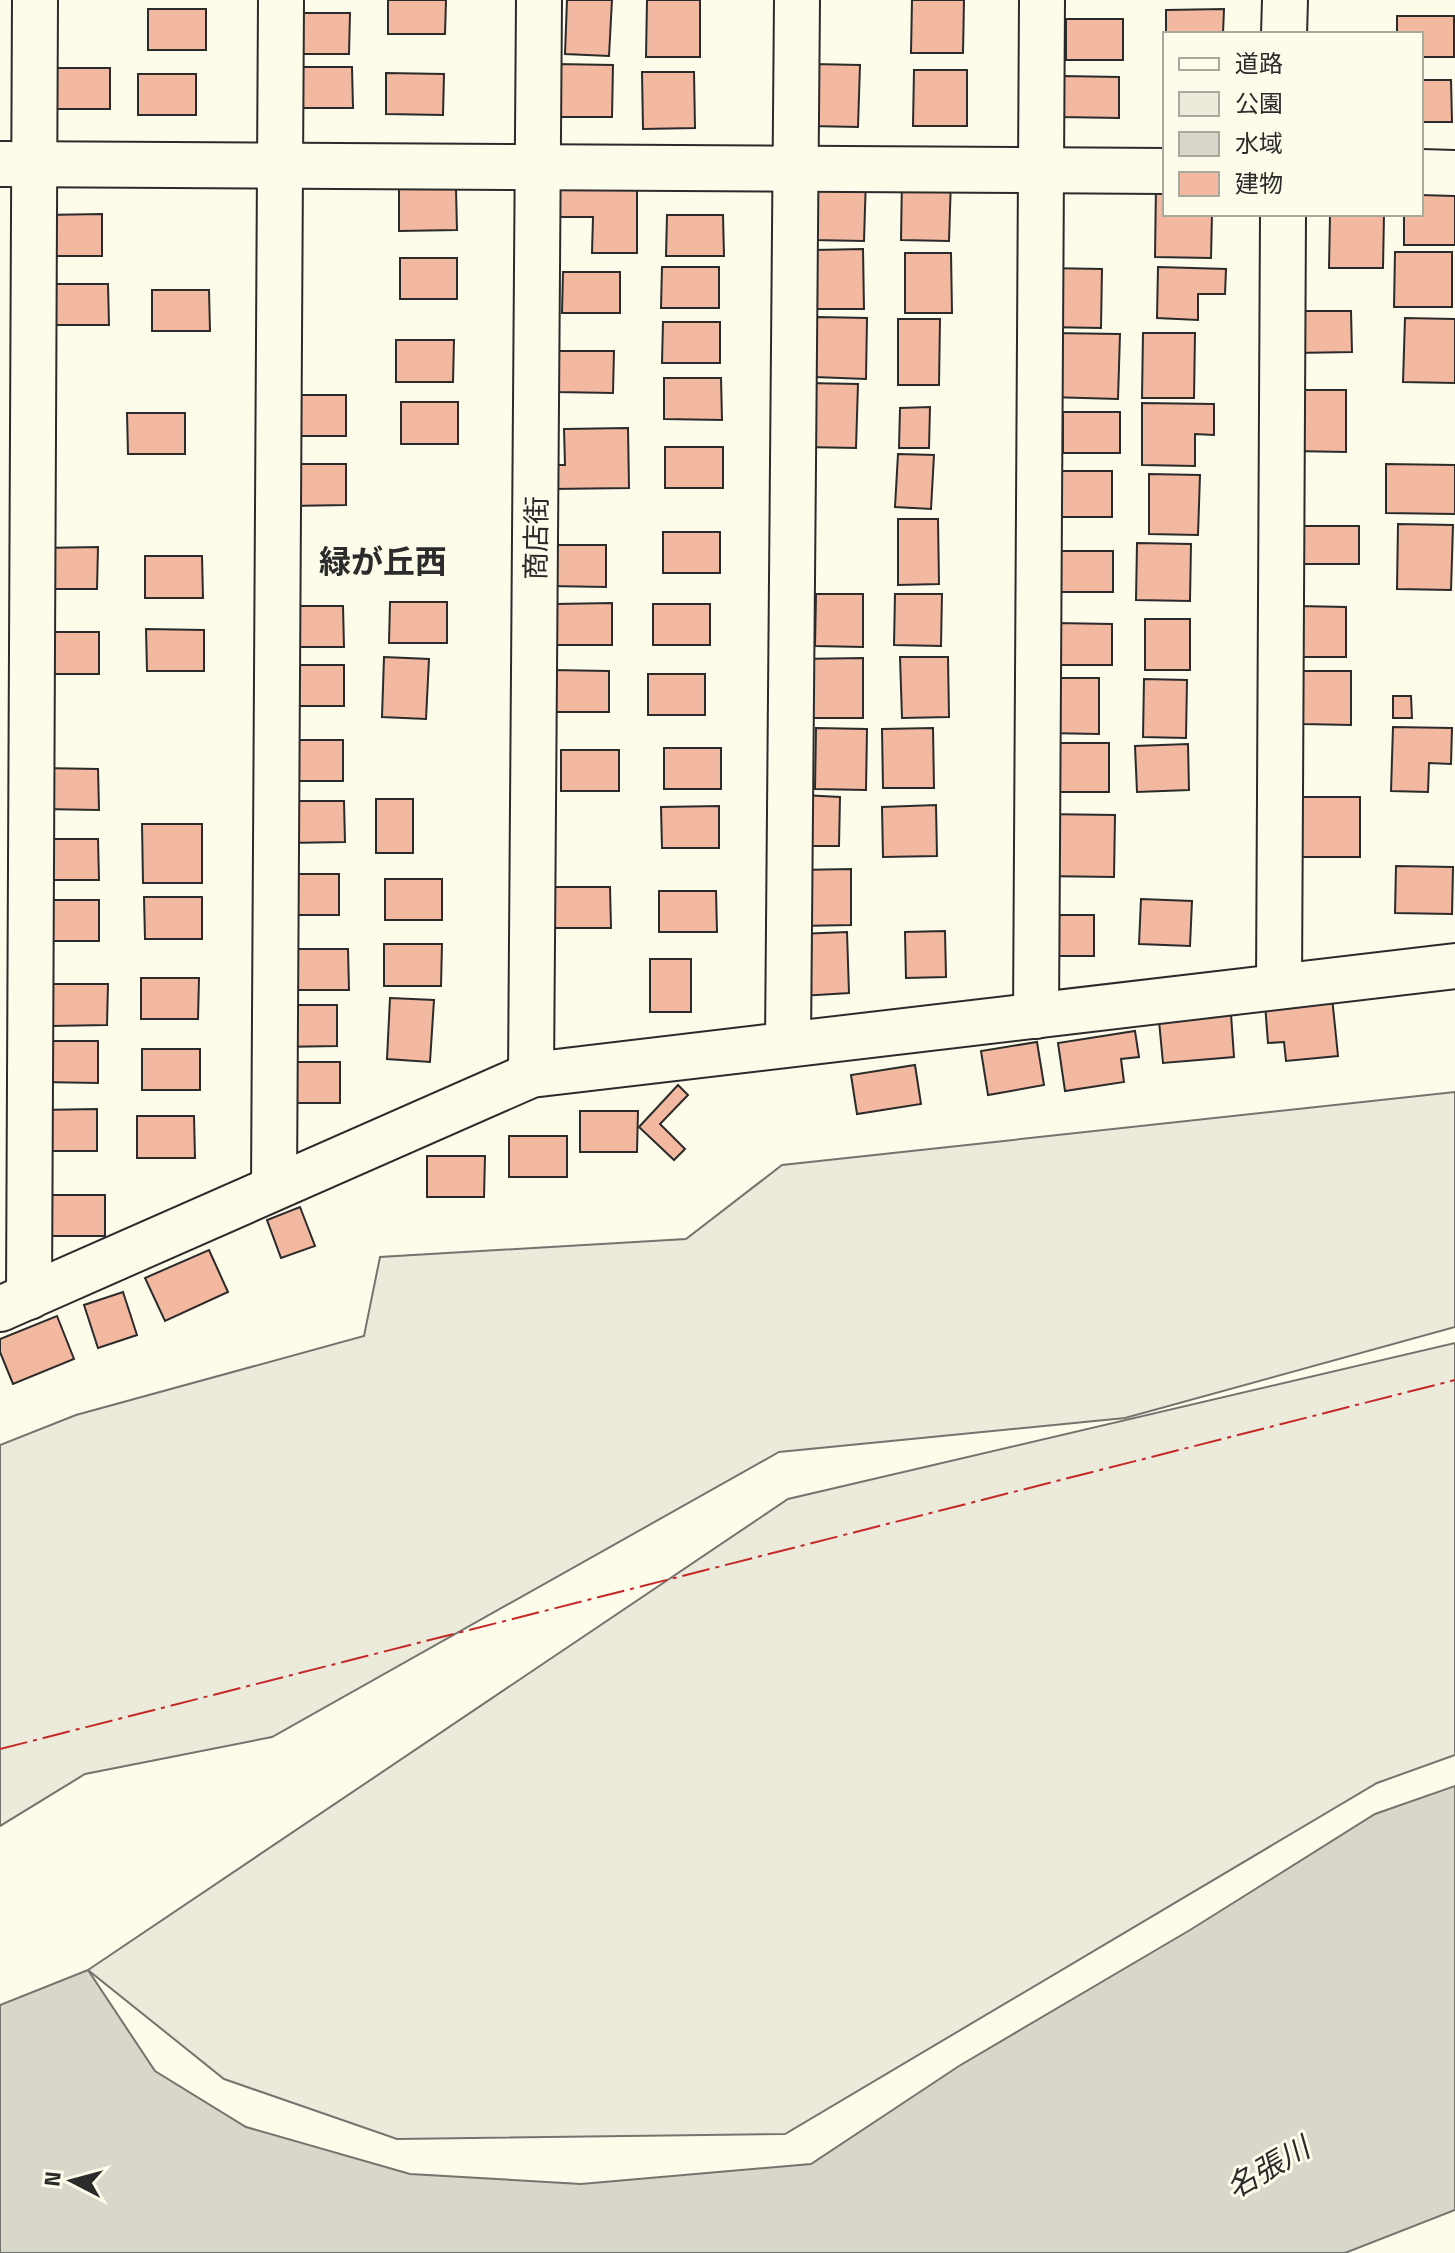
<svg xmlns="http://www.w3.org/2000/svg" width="1455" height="2253" viewBox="0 0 1455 2253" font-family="'Titillium Web','Noto Sans JP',sans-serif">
	<rect width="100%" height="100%" fill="#fdfbea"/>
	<g fill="#ecebdb" stroke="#74746e" stroke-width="2">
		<polygon points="1455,1092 1455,1327 1125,1418 779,1452 272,1737 85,1774 0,1826 0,1445 76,1415 364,1336 380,1257 686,1239 782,1165"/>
		<polygon points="1455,1343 1455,1755 1377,1783 785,2134 397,2139 224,2079 88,1970 788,1499"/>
	</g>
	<polygon fill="#d8d7c9" stroke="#74746e" stroke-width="2" points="1455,1786 1455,2210 1345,2253 0,2253 0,2005 88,1970 155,2071 246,2127 410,2174 581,2184 811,2164 959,2066 1190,1930 1375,1814"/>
	<g fill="#f2b8a0" stroke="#2b2b2b" stroke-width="2">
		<polygon points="388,0 446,0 445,34 388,34"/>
		<polygon points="567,0 612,0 609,56 565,54"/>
		<polygon points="647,0 700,0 700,57 646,57"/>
		<polygon points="912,0 964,0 963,53 911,53"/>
		<rect x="148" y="9" width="58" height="41"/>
		<polygon points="1224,9 1223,34 1166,34 1166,10"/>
		<polygon points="292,13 350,13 349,54 292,54"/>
		<polygon points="1397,16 1454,16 1454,57 1421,57 1421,34 1397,34"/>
		<rect x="1066" y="19" width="57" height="41"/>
		<polygon points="556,64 613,65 612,117 556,117"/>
		<polygon points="813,64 860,65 858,127 811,126"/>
		<polygon points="295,67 352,67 353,108 295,108"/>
		<rect x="53" y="68" width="57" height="41"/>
		<polygon points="914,70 967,70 967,126 913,126"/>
		<polygon points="642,72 694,72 695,128 643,129"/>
		<polygon points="386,73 444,74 443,115 386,114"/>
		<rect x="138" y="74" width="58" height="41"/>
		<polygon points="1062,76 1119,77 1119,118 1061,117"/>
		<polygon points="1421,80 1451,80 1452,122 1421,122"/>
		<polygon points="814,176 866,177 864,241 812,240"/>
		<polygon points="902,178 951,179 949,241 901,240"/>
		<polygon points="557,181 637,182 637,253 592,253 593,217 557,217"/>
		<polygon points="1156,183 1165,183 1165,214 1212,214 1211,258 1155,257"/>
		<polygon points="1421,185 1455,185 1455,245 1404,245 1404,214 1421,214"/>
		<polygon points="399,189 456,189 457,230 399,231"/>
		<polygon points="102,214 102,256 45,256 44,215"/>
		<polygon points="1330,214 1384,214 1383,268 1329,268"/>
		<polygon points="667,215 723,215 724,256 666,256"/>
		<polygon points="863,249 864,309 814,309 814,250"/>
		<polygon points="1395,252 1452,252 1452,307 1394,307"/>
		<polygon points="905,253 951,253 952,313 905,313"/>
		<rect x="400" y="258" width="57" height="41"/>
		<polygon points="662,267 719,267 719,308 661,308"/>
		<polygon points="1158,267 1226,269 1225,294 1198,294 1198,320 1157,318"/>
		<polygon points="1045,268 1102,269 1101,328 1044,327"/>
		<polygon points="563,272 620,272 620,313 562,313"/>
		<polygon points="51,284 108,284 109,325 51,325"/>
		<polygon points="152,290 209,290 210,331 152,331"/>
		<polygon points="1294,311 1351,311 1352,352 1294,353"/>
		<polygon points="817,317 867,318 866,379 815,377"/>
		<polygon points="1405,318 1455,319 1455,383 1403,382"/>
		<polygon points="898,319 940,319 939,385 898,385"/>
		<polygon points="663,322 720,322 720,363 662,363"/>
		<polygon points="1051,333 1120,334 1118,399 1049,397"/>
		<polygon points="1143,333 1195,333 1194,398 1142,398"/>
		<polygon points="396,340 454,340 453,382 396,382"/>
		<polygon points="556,351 614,351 613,393 556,392"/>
		<polygon points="664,378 721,378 722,420 664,419"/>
		<polygon points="806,383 858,384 856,448 804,447"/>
		<polygon points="1291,390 1346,390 1346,452 1291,451"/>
		<rect x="289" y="395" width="57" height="41"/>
		<rect x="401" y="402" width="57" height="42"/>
		<polygon points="1142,403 1214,404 1214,435 1195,434 1195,466 1142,465"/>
		<polygon points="930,407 929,448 899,448 900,408"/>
		<rect x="1063" y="412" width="57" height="41"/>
		<polygon points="127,413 185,413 185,454 128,454"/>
		<polygon points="628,428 629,488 552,489 552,465 565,465 564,429"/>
		<rect x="665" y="447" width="58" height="41"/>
		<polygon points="898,454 934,455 931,509 895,507"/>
		<polygon points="288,464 346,464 346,505 289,506"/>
		<polygon points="1386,464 1455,465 1455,514 1386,513"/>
		<rect x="1054" y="471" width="58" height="46"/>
		<polygon points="1149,474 1200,475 1198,535 1149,534"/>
		<polygon points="898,519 938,519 939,584 898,585"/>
		<polygon points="1398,524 1453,525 1451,590 1397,589"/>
		<polygon points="1287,526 1359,526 1359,564 1286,564"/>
		<rect x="663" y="532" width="57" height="41"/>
		<polygon points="1137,543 1191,544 1190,601 1136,600"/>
		<polygon points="549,545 606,545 606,587 549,586"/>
		<polygon points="98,547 97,589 40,589 40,548"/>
		<rect x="1056" y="551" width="57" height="41"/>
		<polygon points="145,556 202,556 203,598 145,598"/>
		<polygon points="816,594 863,594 863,647 815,646"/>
		<polygon points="895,594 942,594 941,646 894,645"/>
		<polygon points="390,602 447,602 447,643 389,643"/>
		<polygon points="612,603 612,645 555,645 555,604"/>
		<rect x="653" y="604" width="57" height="41"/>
		<polygon points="286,606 343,606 344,647 286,647"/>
		<polygon points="1297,606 1346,607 1346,657 1297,657"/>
		<rect x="1145" y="619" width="45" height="51"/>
		<polygon points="1055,623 1112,624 1112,665 1055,665"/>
		<polygon points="146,629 204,630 204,671 147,671"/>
		<rect x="42" y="632" width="57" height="42"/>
		<polygon points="384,657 429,659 426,719 382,717"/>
		<polygon points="900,657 948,657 949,717 902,718"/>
		<polygon points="863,658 863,718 799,718 798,659"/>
		<polygon points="286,665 344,665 344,706 287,706"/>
		<polygon points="551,670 609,671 609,712 552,712"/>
		<polygon points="1302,671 1351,671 1351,725 1302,724"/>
		<rect x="648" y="674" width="57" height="41"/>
		<polygon points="1046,678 1099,678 1099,734 1045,733"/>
		<polygon points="1144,679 1187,680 1186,738 1143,737"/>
		<polygon points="1393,696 1411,696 1412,718 1393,718"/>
		<polygon points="1393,727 1452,728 1451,764 1429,763 1428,792 1391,791"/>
		<polygon points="816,728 867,729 866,790 815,789"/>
		<polygon points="933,728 934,788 883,788 882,729"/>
		<polygon points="286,740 343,740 343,781 285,781"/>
		<rect x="1047" y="743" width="62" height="49"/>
		<polygon points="1188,744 1189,790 1137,792 1135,746"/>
		<rect x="664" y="748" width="57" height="41"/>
		<rect x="561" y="750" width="58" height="41"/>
		<polygon points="41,768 98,769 99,810 41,809"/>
		<polygon points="802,795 840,797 839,846 800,846"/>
		<rect x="1298" y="797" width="62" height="60"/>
		<rect x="376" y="799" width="37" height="54"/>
		<polygon points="287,801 344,801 345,842 287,843"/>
		<polygon points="936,805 937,856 883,857 882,807"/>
		<polygon points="719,806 719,848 662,848 661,807"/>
		<polygon points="1041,814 1115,815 1114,877 1041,876"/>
		<polygon points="142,824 202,824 202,883 143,883"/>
		<polygon points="41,839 98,839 99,880 41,880"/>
		<polygon points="1396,866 1453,867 1452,914 1395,913"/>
		<polygon points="851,869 851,925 798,926 798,870"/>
		<polygon points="281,874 339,874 339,915 282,915"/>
		<rect x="385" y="879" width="57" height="41"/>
		<polygon points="554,887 610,887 611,928 553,928"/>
		<polygon points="659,891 716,891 717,932 659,932"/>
		<polygon points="144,897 202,897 202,939 145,939"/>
		<polygon points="1141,899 1192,901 1190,946 1139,944"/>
		<rect x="42" y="900" width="57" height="41"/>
		<rect x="1037" y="915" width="57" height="41"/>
		<polygon points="945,931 946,977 906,978 905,932"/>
		<polygon points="847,932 849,993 801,996 799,934"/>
		<polygon points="384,944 442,944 441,986 384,986"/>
		<polygon points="291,949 348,949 349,990 291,990"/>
		<rect x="650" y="959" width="41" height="53"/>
		<polygon points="141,978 199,978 198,1019 141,1019"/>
		<polygon points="50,984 108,984 107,1025 50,1026"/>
		<polygon points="1332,997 1338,1056 1286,1061 1284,1042 1268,1043 1265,1004"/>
		<polygon points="390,998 434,1000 430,1062 387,1059"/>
		<polygon points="280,1005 337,1005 337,1046 279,1047"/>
		<polygon points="1231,1014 1234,1057 1163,1063 1159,1021"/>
		<polygon points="1135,1031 1139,1057 1121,1059 1124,1082 1065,1091 1058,1043"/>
		<polygon points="40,1041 98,1041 98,1083 41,1082"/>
		<polygon points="1037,1042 1044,1085 988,1095 981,1051"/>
		<rect x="142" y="1049" width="58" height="41"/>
		<rect x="282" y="1062" width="58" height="41"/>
		<polygon points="915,1065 921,1104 857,1114 851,1075"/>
		<polygon points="678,1085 688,1095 660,1124 685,1149 674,1160 639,1127"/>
		<polygon points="97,1109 97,1151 39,1151 39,1110"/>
		<polygon points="580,1111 638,1111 637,1152 580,1152"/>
		<polygon points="137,1116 194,1116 195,1158 137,1158"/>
		<rect x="509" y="1136" width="58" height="41"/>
		<polygon points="427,1156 485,1156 484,1197 427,1197"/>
		<rect x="47" y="1195" width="58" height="41"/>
		<polygon points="300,1207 315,1246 281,1258 267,1220"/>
		<polygon points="209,1250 228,1292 165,1321 145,1278"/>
		<polygon points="123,1292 137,1335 98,1348 84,1305"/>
		<polygon points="57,1316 74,1359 13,1384 0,1352 0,1339"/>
	</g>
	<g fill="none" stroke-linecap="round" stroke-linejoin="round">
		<defs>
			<g id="minor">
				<polyline points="1284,34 1285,0"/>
				<polyline points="0,164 1165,171"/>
				<polyline points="1421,172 1455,173"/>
				<polyline points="1279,986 1283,214"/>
				<polyline points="1036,1016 1042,0"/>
				<polyline points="788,1043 797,0"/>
				<polyline points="531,1075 539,0"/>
				<polyline points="274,1186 281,0"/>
				<polyline points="29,1297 35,0"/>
				<polyline points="0,1309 531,1075 1455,966"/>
			</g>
		</defs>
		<use href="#minor" stroke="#2b2b2b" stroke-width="48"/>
		<use href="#minor" stroke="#fdfbea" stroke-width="44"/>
		<polyline stroke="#c62828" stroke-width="2" stroke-dasharray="28 6 4 6" stroke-linecap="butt" points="0,1749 1455,1380"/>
	</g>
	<g text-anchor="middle" stroke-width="6" stroke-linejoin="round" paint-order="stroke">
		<g font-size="28" fill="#2b2b2b" stroke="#fdfbea">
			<text transform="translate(536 538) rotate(-89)" y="10">商店街</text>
		</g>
		<g font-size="30" font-style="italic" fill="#2b2b2b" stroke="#fdfbea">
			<text transform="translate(1268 2168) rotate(-30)" y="10">名張川</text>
		</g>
		<g font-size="32" font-weight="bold" fill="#2b2b2b" stroke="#fdfbea">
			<text x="383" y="573">緑が丘西</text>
		</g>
	</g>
	<rect x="1163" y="32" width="260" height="184" fill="#fdfbea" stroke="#a9a89e" stroke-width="2"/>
	<rect x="1179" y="58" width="40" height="12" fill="#fdfbea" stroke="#a9a89e" stroke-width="2"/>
	<text x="1235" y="72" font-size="24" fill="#2b2b2b">道路</text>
	<rect x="1179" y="92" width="40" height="24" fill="#ecebdb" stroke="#a9a89e" stroke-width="2"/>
	<text x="1235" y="112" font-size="24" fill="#2b2b2b">公園</text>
	<rect x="1179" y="132" width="40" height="24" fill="#d8d7c9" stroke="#a9a89e" stroke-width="2"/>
	<text x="1235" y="152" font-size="24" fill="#2b2b2b">水域</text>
	<rect x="1179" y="172" width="40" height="24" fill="#f2b8a0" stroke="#a9a89e" stroke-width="2"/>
	<text x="1235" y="192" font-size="24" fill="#2b2b2b">建物</text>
	<g transform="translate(72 2181) rotate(276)" stroke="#fdfbea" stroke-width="6" paint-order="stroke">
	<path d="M0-6L14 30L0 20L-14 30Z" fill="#2b2b2b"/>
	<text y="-12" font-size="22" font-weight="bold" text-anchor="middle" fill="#2b2b2b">N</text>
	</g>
</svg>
